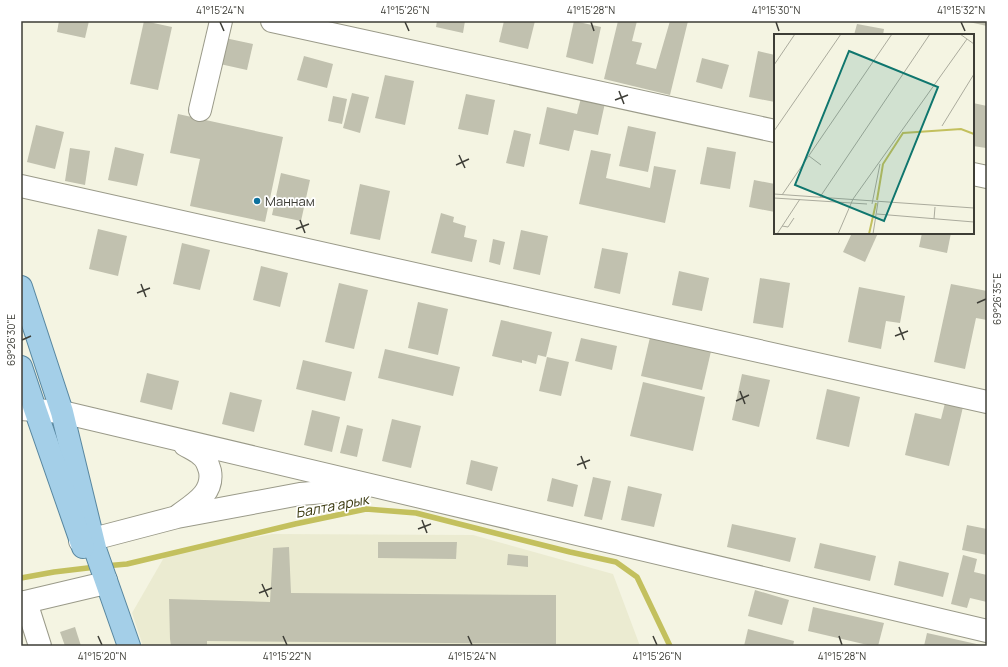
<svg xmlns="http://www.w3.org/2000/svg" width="1008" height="667" viewBox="0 0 1008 667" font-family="Manrope,sans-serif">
	<rect width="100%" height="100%" fill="#f4f4e2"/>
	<polygon fill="#ebebd1" points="272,534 473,535 613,574 640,646 143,646 132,613 166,554"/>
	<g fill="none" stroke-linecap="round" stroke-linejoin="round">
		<g stroke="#c3c05e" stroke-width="5.5">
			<polyline points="105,566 127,564 295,524 366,509 416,513 570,552 616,562 637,577 670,646"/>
			<polyline points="21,578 54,572 96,567"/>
		</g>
	</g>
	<g fill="#c1c1af">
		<polygon points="59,21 89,21 85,38 57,32"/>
		<polygon points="144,21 172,27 158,90 130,84"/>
		<polygon points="437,21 465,21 463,33 436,27"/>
		<polygon points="504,21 535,21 528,49 499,42"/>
		<polygon points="574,21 601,27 593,64 566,57"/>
		<polygon points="618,21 637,21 632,41 642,43 636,64 656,69 670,21 688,21 670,95 604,79"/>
		<polygon points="969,21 987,21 987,26 969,22"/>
		<polygon points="857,24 884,29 883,35 854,35"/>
		<polygon points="225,38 253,44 247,70 220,64"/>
		<polygon points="758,51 775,55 775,102 749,97"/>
		<polygon points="304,56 333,64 327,88 297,80"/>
		<polygon points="702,58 729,65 722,89 696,82"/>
		<polygon points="385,75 414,81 405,125 375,118"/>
		<polygon points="352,93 369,97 360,133 343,128"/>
		<polygon points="466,94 495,100 488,135 458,129"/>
		<polygon points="333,96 347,99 342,124 328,121"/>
		<polygon points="581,98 605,103 598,135 574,130 569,151 539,144 547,107 577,114"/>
		<polygon points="973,103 987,106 987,144 986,148 973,146"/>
		<polygon points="178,114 283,137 265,222 190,206 200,159 170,153"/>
		<polygon points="36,125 64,132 55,169 27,162"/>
		<polygon points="628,126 656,132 648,172 619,166"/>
		<polygon points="514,130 531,134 524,167 506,163"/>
		<polygon points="115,147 144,154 137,186 108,180"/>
		<polygon points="707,147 736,152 730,189 700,184"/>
		<polygon points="70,148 90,151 85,185 65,181"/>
		<polygon points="591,150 611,154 606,178 650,188 654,166 676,170 665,223 579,204"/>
		<polygon points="281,173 310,180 301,221 272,215"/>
		<polygon points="754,180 775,184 775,212 749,207"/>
		<polygon points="360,184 390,191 380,240 350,234"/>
		<polygon points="441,213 454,217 453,222 466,226 464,237 477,240 472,262 431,253"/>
		<polygon points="98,229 127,236 118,276 89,269"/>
		<polygon points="521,230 548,236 540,275 513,269"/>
		<polygon points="852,233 878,233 865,262 843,252"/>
		<polygon points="922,233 951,233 947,253 919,247"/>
		<polygon points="493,239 505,242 500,265 489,262"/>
		<polygon points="182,243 210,250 200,290 173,284"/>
		<polygon points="602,248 628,253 620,294 594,288"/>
		<polygon points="261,266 288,273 280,307 253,300"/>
		<polygon points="679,271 709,278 702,311 672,305"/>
		<polygon points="760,278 790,283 783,328 753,323"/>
		<polygon points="339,283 368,290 354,349 325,342"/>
		<polygon points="951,284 987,291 987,320 976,318 965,369 934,362"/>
		<polygon points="859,287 905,296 900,323 886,321 881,349 848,342"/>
		<polygon points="418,302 448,309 438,355 408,348"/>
		<polygon points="501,320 552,332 546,357 538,355 536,364 522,360 522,363 492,356"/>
		<polygon points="651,333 712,347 702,390 641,376"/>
		<polygon points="581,338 617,346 612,370 575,361"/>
		<polygon points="385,349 460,367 453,396 378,378"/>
		<polygon points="547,357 569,362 561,396 539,391"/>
		<polygon points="303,360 352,372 345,401 296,389"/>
		<polygon points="147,373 179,381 172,410 140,402"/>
		<polygon points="742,374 770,380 759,427 732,420"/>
		<polygon points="643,382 705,397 693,451 630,436"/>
		<polygon points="827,389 860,397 849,447 816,439"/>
		<polygon points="230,392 262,400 254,432 222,424"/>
		<polygon points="945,403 963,407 949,466 905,455 915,413 941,419"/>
		<polygon points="312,410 340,417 332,452 304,445"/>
		<polygon points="392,419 421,426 411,468 382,461"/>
		<polygon points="347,425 363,429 357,457 340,453"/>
		<polygon points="471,460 498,467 492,491 466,484"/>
		<polygon points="593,477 611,481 602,520 584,516"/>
		<polygon points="552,478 578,485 573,507 547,501"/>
		<polygon points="628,486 662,494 654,527 621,520"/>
		<polygon points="732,524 796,538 790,562 727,547"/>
		<polygon points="967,525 987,529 987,555 962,550"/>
		<polygon points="378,542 457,542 456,559 378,558"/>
		<polygon points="820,543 876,556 870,581 814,568"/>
		<polygon points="289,547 291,593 556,595 556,644 207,641 207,646 171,646 170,639 169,599 270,602 273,548"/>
		<polygon points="508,554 528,556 528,567 507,565"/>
		<polygon points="963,555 977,559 974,572 987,575 987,602 970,598 967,608 951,604"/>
		<polygon points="899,561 949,573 943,597 894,585"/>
		<polygon points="755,590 789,600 782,625 748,616"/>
		<polygon points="813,607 884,623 878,646 872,646 808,631"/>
		<polygon points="75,627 81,646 65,646 60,632"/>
		<polygon points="748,629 794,641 793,646 744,646"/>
		<polygon points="927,633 981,645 981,646 924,646"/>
	</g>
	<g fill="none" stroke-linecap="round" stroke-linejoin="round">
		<defs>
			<g id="minor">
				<polyline points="272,21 775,131"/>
				<polyline points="200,110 221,21"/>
				<polyline points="973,174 987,177"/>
				<polyline points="21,186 987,402"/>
				<polyline points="21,409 62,412 987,631"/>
				<path d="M179,515C194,504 214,493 210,471C208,465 207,459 201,455C197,451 190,448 185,445"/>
				<polyline points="80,541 93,539 177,517 300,494 361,489"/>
				<polyline points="26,602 40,646"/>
				<polyline points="21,603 97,585 106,580"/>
			</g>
			<g id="major">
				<polyline points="21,287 62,412 96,552 129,646"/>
				<polyline points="21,367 35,409 83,547"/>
			</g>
		</defs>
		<use href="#minor" stroke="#9a9a89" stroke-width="24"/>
		<use href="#major" stroke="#5887a0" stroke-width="24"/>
		<use href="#minor" stroke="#fff" stroke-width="22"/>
		<use href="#major" stroke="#a4cfe8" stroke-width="22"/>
	</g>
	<path fill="none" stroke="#3d3d36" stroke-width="1.5" d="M220,22L224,31M405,22L409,31M591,22L594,31M776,22L779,31M961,22L965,31M619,91L624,104M615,100L628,95M459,155L465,168M456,165L469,159M300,220L305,233M296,229L309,224M141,284L146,297M137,293L150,288M977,303L986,299M899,327L904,340M895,336L908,331M22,340L31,336M740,391L745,404M736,401L749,395M581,456L586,469M577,465L590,460M422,520L427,533M418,529L431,524M262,584L268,597M259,593L272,588M98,636L102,645M283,636L287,645M468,636L472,645M653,636L657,645M839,636L842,645"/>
	<circle fill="#0c719e" stroke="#fff" stroke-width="1.5" cx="257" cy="201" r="4"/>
	<g text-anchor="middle" stroke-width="3.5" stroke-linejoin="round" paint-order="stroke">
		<g font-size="13" fill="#3d3d36" stroke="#fff" text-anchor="start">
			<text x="265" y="206">Маннам</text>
		</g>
		<g font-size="14" font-style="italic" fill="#39380d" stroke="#fff">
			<text transform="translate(332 506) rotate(-11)" y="5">Балта арык</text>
		</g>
	</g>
	<g transform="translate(774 34)">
		<rect width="200" height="200" fill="#f4f4e2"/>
		<path fill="none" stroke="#c3c05e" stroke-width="2" d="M103,166L109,130L129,99L187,95L200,100M95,200L102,169"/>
		<path fill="none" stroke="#abab9d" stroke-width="1" d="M186,0L200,10M0,31L21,0M168,92L200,40M0,97L67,0M35,122L47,131M0,160L200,174M8,161L118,0M46,163L156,0M0,164L93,170M98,170L106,130M103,180L200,188M160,185L161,173M8,192L14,193L20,184M3,200L26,165M64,200L79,165L193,5M99,200L104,168"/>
		<path fill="#0f766e" fill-opacity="0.15" stroke="#0f766e" stroke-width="2" d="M75,17L164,53L110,187L21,151Z"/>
		<rect width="200" height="200" fill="none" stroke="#3d3d36" stroke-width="2"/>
	</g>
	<rect width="1008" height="667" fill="none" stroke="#ffffff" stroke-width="44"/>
	<rect x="22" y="22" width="964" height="623" fill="none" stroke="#3d3d36" stroke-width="1.5"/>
	<g font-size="10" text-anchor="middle" fill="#3d3d36">
		<text x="220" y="14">41°15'24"N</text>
		<text x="405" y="14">41°15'26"N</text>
		<text x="591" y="14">41°15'28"N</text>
		<text x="776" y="14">41°15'30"N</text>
		<text x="961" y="14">41°15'32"N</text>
		<text transform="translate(997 299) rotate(-90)" y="4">69°26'35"E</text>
		<text transform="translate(11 340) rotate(-90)" y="4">69°26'30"E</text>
		<text x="102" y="660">41°15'20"N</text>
		<text x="287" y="660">41°15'22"N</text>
		<text x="472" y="660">41°15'24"N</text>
		<text x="657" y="660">41°15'26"N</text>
		<text x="842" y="660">41°15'28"N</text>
	</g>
</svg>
